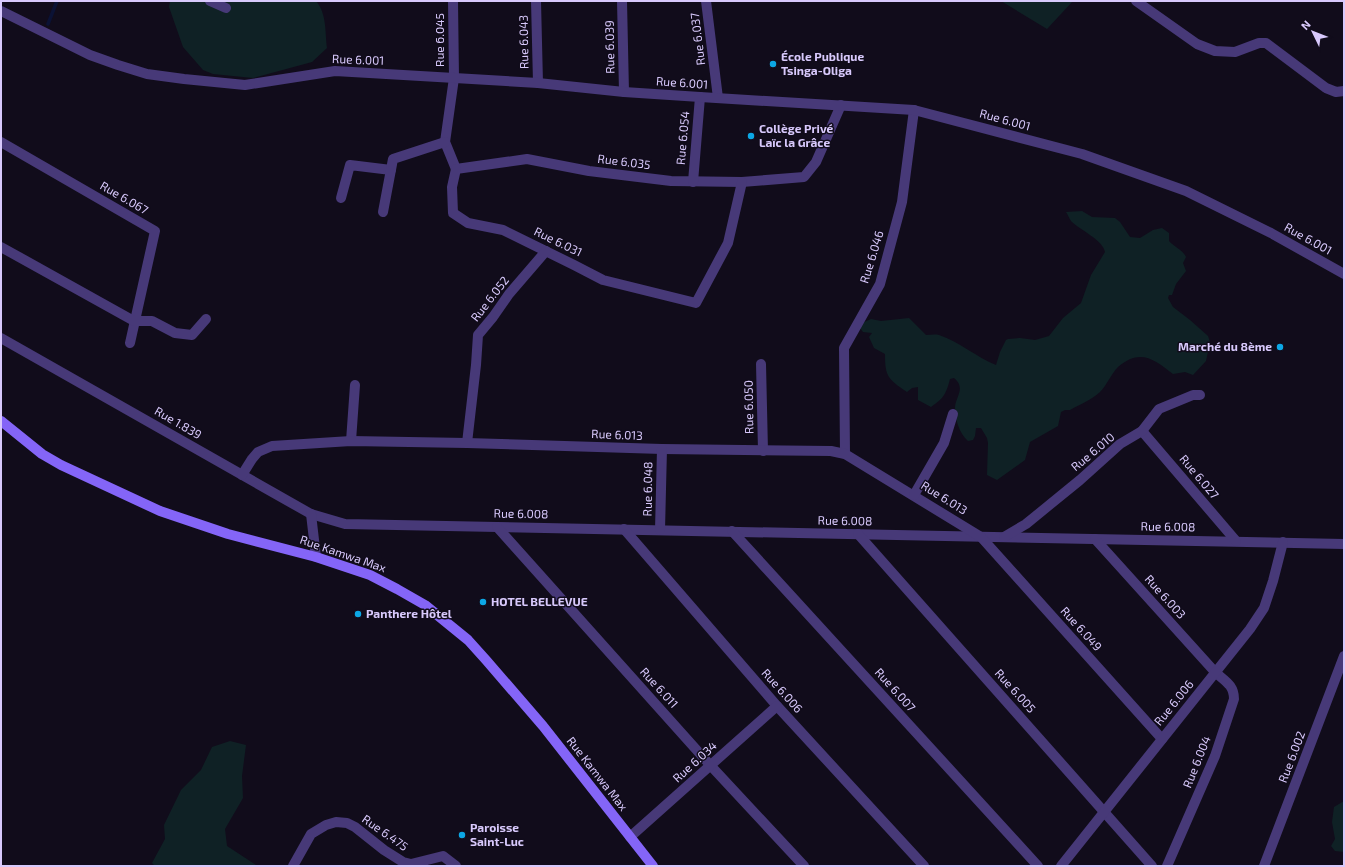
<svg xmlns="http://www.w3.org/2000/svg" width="1345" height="867" viewBox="0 0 1345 867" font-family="'Exo 2',sans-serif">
	<rect width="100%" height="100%" fill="#110c1b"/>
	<g fill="#0f2125">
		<path d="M170,1H316C327,14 325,32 327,48L312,62L253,78L213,74L203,70L183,47L169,7Z"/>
		<polygon points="1001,1 1073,1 1047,29"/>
		<path d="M1082,211L1092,217L1115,218L1120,222L1130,237L1140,238L1153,230L1162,228L1169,233V241C1174,247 1183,250 1186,257L1183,263L1186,271L1176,284L1172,295H1169L1168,298L1173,307L1190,320L1208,336L1210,342L1206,361L1193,375L1185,372L1173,374C1154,359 1140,348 1118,367C1111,374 1107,385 1100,392C1093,399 1079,405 1070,410H1065L1061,412L1058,426L1030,442L1025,460L997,480L987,475L988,443L987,438L981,428H976L975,436L973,440L968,441C959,433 955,419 955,407C956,396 966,388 954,378L950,379C946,394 944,398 931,407L918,400V387L912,388L907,392C888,379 885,377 885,354L874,348L869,337L872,333L863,332L860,328V324L871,319L881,321L909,318L926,335C930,335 935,334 939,335C960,342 976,357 996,365L1000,352L1006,340L1008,339L1020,338L1035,340L1049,336L1063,318L1081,303L1091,275L1105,252C1103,240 1080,230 1071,221C1069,218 1068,215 1066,212Z"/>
		<polygon points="230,741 246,745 242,776 243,798 225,829 227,846 256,865 255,866 155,866 152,863 165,839 164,825 181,790 201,770 212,747"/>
		<polygon points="1344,801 1344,852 1335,851 1331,846 1335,839 1332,822 1334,807"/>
	</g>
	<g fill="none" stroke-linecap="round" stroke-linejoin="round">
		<polyline stroke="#0b1235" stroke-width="3.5" points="48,24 57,1"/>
		<g stroke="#473978" stroke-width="10">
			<polyline points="210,1 226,8"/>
			<polyline points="453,1 454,78 445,142 456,169 527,159 589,171 671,181 742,182 804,177 816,162 841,105"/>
			<polyline points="536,1 538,83"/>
			<polyline points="622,1 624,92"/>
			<polyline points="706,1 718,98"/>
			<polyline points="1136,1 1197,44 1215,51 1235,52 1259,43 1266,43 1326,88 1336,92 1344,91"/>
			<polyline points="1,142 155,231 130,343"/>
			<polyline points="456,169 452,187 453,213 468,223 503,230 574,265 603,280 696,303 728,243 742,182"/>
			<polyline points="693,182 700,97"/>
			<polyline points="341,198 350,165 391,170"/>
			<polyline points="383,212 393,159 445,142"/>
			<polyline points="1,247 134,321 152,321 175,333 192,335 206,319"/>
			<polyline points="1,338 311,514 345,524 1344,544"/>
			<polyline points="761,364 763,451"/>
			<polyline points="1142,431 1236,541"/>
			<polyline points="351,441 355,385"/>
			<polyline points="467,443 476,365 478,335 493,317 509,294 546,251"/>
			<polyline points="845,454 844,348 880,284 902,202 914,110"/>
			<polyline points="242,475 252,459 258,452 272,446 351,441 467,443 662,449 831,451 845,454 981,537 1162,739"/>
			<polyline points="914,495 944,443 953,414"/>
			<polyline points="311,514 316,557"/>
			<polyline points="497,527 711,766 804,866"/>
			<polyline points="624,529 777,706 924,866"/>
			<polyline points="660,530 662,449"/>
			<polyline points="732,531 1038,866"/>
			<polyline points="858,534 1152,866"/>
			<polyline points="1004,537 1026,524 1080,480 1120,444 1142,431 1159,409 1193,395 1200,395"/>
			<path d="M1095,539L1215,672C1225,681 1234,685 1234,699L1215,756L1167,866"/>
			<polyline points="630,837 777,706"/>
			<polyline points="293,866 311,834 326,825 336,822 347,823 355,827 384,850 403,862 411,864 443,856 456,866"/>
			<polyline points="1061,866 1250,629 1264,608 1273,581 1283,542"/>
			<polyline points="1264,866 1344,656"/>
		</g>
		<polyline stroke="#473978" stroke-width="10" points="1,11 90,55 118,65 147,74 184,79 245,85 335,71 538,83 624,92 700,97 914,110 1082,154 1186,191 1271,233 1344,274"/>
		<polyline stroke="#8465f7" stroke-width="10" points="1,421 42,454 61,465 160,511 228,534 316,557 370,575 397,589 425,605 468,640 486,660 543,726 653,866"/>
	</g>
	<g fill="#0ca7e5" stroke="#110c1b" stroke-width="1.5">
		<circle cx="773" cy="64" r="4"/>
		<circle cx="751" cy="136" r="4"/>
		<circle cx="1280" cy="347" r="4"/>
		<circle cx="483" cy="602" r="4"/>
		<circle cx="358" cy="614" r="4"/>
		<circle cx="462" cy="835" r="4"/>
	</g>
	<g text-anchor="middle" stroke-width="3" stroke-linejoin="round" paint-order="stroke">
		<g font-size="12" fill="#d8c9fc" stroke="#110c1b">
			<text transform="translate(698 39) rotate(-97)" y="4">Rue 6.037</text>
			<text transform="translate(440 40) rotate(-90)" y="4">Rue 6.045</text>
			<text transform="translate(524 42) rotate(-91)" y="4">Rue 6.043</text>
			<text transform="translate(610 47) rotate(-91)" y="4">Rue 6.039</text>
			<text transform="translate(358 60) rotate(2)" y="4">Rue 6.001</text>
			<text transform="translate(682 83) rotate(4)" y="4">Rue 6.001</text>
			<text transform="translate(1005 120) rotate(15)" y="4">Rue 6.001</text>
			<text transform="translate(683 138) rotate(-85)" y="4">Rue 6.054</text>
			<text transform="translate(624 162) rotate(7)" y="4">Rue 6.035</text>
			<text transform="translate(124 198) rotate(30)" y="4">Rue 6.067</text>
			<text transform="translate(1308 239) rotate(29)" y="4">Rue 6.001</text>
			<text transform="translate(558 242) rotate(26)" y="4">Rue 6.031</text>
			<text transform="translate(872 257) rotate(-73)" y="4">Rue 6.046</text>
			<text transform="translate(490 299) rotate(-52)" y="4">Rue 6.052</text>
			<text transform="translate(749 407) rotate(-91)" y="4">Rue 6.050</text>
			<text transform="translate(178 423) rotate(30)" y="4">Rue 1.839</text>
			<text transform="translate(617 435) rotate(2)" y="4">Rue 6.013</text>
			<text transform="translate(1093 452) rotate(-40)" y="4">Rue 6.010</text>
			<text transform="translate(1199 477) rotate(50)" y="4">Rue 6.027</text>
			<text transform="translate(648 489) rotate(-89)" y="4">Rue 6.048</text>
			<text transform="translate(944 498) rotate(32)" y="4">Rue 6.013</text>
			<text transform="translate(521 514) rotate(1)" y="4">Rue 6.008</text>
			<text transform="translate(845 521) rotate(1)" y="4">Rue 6.008</text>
			<text transform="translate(1168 527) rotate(1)" y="4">Rue 6.008</text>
			<text transform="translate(343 554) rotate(19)" y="4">Rue Kamwa Max</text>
			<text transform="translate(1165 597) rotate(48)" y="4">Rue 6.003</text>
			<text transform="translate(1081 629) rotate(48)" y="4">Rue 6.049</text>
			<text transform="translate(659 688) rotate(48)" y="4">Rue 6.011</text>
			<text transform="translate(895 690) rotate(48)" y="4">Rue 6.007</text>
			<text transform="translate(782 691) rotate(48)" y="4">Rue 6.006</text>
			<text transform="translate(1015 691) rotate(48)" y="4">Rue 6.005</text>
			<text transform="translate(1174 703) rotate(-51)" y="4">Rue 6.006</text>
			<text transform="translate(1292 757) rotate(-69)" y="4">Rue 6.002</text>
			<text transform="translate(695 762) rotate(-42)" y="4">Rue 6.034</text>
			<text transform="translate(1197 762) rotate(-68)" y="4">Rue 6.004</text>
			<text transform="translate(597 774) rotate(52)" y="4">Rue Kamwa Max</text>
			<text transform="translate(385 833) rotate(35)" y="4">Rue 6.475</text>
		</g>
		<g font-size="12" font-weight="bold" fill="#d8c9fc" stroke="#110c1b" text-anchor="start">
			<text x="781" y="61">École Publique<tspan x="781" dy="14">Tsinga-Oliga</tspan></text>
			<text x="759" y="133">Collège Privé<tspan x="759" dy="14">Laïc la Grâce</tspan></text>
			<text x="1272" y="351" text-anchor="end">Marché du 8ème</text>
			<text x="491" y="606">HOTEL BELLEVUE</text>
			<text x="366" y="618">Panthere Hôtel</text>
			<text x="470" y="832">Paroisse<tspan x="470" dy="14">Saint-Luc</tspan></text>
		</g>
	</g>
	<rect width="1345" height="867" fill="none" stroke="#d8c9fc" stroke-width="4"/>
	<g transform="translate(1313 32) rotate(313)" stroke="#110c1b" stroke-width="3" paint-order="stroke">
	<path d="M0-3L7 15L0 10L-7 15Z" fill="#d8c9fc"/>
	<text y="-6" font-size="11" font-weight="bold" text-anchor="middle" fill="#d8c9fc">N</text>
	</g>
</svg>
